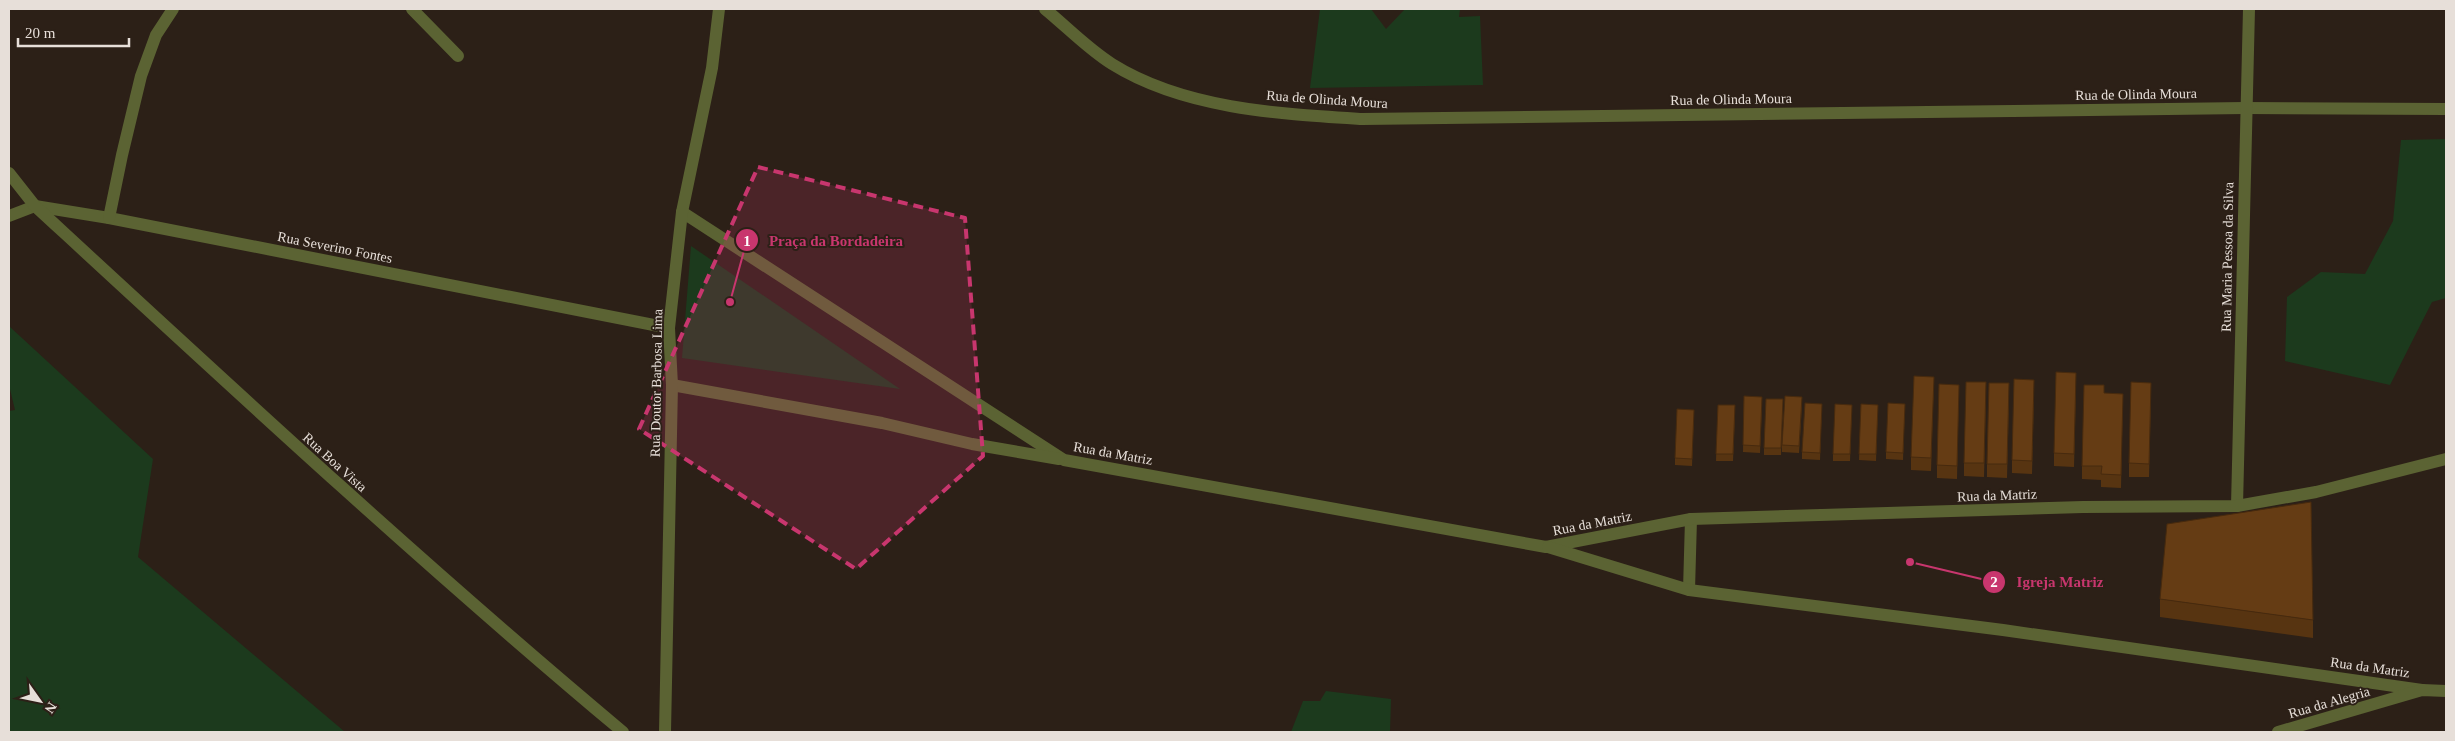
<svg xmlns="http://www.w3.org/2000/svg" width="2455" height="741" viewBox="0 0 2455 741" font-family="Georgia,serif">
	<rect width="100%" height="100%" fill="#2c2017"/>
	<g fill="#1c3a1d">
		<polygon points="1320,9 1371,9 1386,29 1405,9 1460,9 1459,17 1480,16 1483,85 1310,88"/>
		<polygon points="2446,139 2446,298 2432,302 2390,385 2285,361 2287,297 2321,272 2365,274 2393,221 2401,140"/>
		<polygon points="691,246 900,389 682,358"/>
		<polygon points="9,326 153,459 138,557 345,732 9,732 9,411 15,410 9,385"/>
		<polygon points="1326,691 1391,699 1390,732 1291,732 1303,701 1320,701"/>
	</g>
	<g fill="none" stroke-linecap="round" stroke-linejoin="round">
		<g stroke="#5b6333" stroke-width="12">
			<polyline points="412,9 458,56"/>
			<path d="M1045,9C1067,27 1088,49 1112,64C1184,109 1280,114 1362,119L2245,108L2446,109"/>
			<polyline points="9,216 35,206 109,218 669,328"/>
			<polyline points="109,218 122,155 141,76 156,35 173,9"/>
			<polyline points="2237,506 2249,9"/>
			<polyline points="1689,590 1691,519"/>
		</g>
		<g stroke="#5b6333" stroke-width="12">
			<path d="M9,173L35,206C228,384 421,563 623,732"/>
			<polyline points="682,212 1064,460 1546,547 1691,519 2083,507 2237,506 2316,492 2446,459"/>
			<polyline points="672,385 882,423 972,444 1059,459"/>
			<polyline points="1548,547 1689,590 2003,630 2422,690"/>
			<polyline points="665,732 672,385 669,328 682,212 712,68 719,9"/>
			<polyline points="2278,732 2422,690 2446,691"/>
		</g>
	</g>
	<g fill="#573411">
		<polygon points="2084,9 2171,9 2084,10"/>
		<polygon points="1934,377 1931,471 1911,470 1911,457"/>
		<polygon points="1959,385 1957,479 1937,478 1937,465"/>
		<polygon points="2076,386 2074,467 2054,466 2054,453"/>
		<polygon points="2034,393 2032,474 2012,473 2012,460"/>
		<polygon points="2104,393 2123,394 2121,488 2101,487 2101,480 2082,479 2082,466"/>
		<polygon points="1744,396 1762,404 1760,453 1743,452"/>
		<polygon points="1986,396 1984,477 1964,476 1964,463"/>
		<polygon points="2009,396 2007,478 1987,477 1987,464"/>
		<polygon points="2151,396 2149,477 2129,477 2129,463"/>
		<polygon points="1783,399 1781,455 1764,455 1764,448"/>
		<polygon points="1802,404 1799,453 1782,452 1782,445"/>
		<polygon points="1822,404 1820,460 1802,459 1802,452"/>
		<polygon points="1861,404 1878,405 1876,461 1859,460"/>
		<polygon points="1905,404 1903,460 1886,459 1886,452"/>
		<polygon points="1718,405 1735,412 1733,461 1716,461"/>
		<polygon points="1852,405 1850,461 1833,461 1833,454"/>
		<polygon points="1694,410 1692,466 1675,465 1675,458"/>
		<polygon points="2160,599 2313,620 2313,638 2160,617"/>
	</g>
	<g fill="#653c14" stroke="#472a0e">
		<polygon points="2056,372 2076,373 2074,454 2054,453"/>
		<polygon points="1914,376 1934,377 1931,458 1911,457"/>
		<polygon points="2014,379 2034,380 2032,461 2012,460"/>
		<polygon points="1966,382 1986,382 1984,463 1964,463"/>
		<polygon points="2131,382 2151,383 2149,464 2129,463"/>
		<polygon points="1989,383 2009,383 2007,464 1987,464"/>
		<polygon points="1939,384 1959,385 1957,466 1937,465"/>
		<polygon points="2084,385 2104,385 2104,393 2123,394 2121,475 2101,474 2102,466 2082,466"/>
		<polygon points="1744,396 1762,397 1760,446 1743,445"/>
		<polygon points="1785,396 1802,397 1799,446 1782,445"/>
		<polygon points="1766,399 1783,399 1781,448 1764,448"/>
		<polygon points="1805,403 1822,404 1820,453 1802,452"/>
		<polygon points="1888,403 1905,404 1903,453 1886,452"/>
		<polygon points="1835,404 1852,405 1850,454 1833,454"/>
		<polygon points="1861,404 1878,405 1876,454 1859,454"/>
		<polygon points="1718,405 1735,405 1733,454 1716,454"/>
		<polygon points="1677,409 1694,410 1692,459 1675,458"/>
		<polygon points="2311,502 2313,620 2160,599 2167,524"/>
	</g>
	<path fill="#c8366e" fill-opacity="0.2" stroke="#c8366e" stroke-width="4" stroke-dasharray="10 6" stroke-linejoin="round" d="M758,167L965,218L983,456L856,569L639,429Z"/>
	<g text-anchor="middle" stroke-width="4" stroke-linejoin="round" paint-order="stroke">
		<g font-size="14" fill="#e7dfd9" stroke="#2c2017">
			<text transform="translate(2136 94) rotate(-1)" y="5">Rua de Olinda Moura</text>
			<text transform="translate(1327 99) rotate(4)" y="5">Rua de Olinda Moura</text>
			<text transform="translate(1731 99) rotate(-1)" y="5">Rua de Olinda Moura</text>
			<text transform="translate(335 247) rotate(11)" y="5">Rua Severino Fontes</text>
			<text transform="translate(2227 257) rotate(-89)" y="5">Rua Maria Pessoa da Silva</text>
			<text transform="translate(656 383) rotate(-89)" y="5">Rua Doutor Barbosa Lima</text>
			<text transform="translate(1113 453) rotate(10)" y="5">Rua da Matriz</text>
			<text transform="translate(335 462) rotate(42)" y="5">Rua Boa Vista</text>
			<text transform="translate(1997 495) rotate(-2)" y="5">Rua da Matriz</text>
			<text transform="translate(1592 523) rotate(-11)" y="5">Rua da Matriz</text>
			<text transform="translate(2370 667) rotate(8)" y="5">Rua da Matriz</text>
			<text transform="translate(2329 702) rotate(-16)" y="5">Rua da Alegria</text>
		</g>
	</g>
	<path fill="none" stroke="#c8366e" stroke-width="2" d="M730 302L747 240M1910 562L1994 582"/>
	<g fill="#c8366e" stroke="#2c2017" stroke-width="2">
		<circle cx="730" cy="302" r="5"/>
		<circle cx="1910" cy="562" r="5"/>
		<circle cx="747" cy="240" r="12"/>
		<circle cx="1994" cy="582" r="12"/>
	</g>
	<g font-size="15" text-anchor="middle" font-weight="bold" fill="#fff">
		<text x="747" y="246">1</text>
		<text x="1994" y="587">2</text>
	</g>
	<g font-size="15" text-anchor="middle" font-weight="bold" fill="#c8366e" stroke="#2c2017" stroke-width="4" stroke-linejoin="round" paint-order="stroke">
		<text x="836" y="246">Praça da Bordadeira</text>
		<text x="2060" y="587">Igreja Matriz</text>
	</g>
	<rect width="2455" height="741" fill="none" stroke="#e7dfd9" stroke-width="20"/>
	<g transform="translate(40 701) rotate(123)" stroke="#2c2017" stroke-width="4" paint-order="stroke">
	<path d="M0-4L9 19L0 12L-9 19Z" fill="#e7dfd9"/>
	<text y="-8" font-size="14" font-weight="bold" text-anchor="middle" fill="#e7dfd9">N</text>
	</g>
	<path d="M18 38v8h111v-8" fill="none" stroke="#e7dfd9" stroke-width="2.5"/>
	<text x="25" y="38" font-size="15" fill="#e7dfd9" stroke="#2c2017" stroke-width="4" paint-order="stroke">20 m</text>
</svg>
